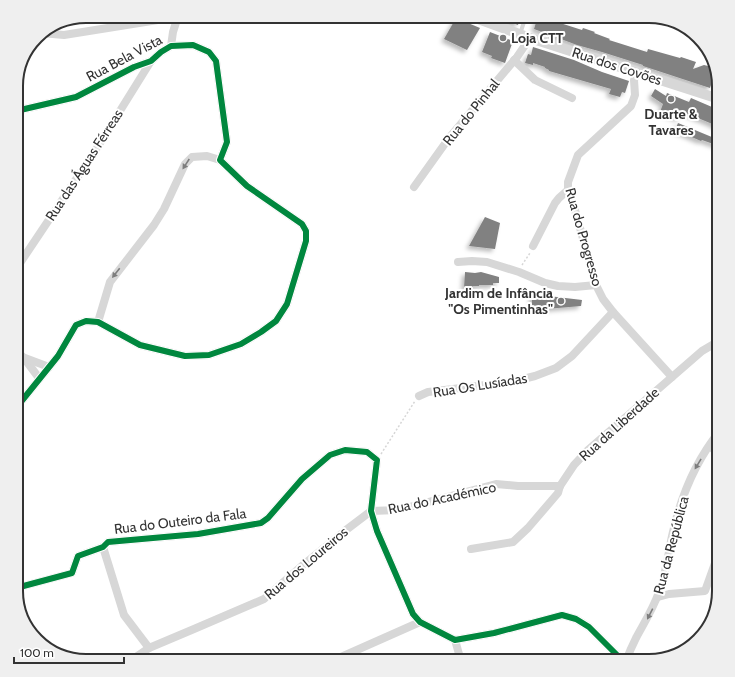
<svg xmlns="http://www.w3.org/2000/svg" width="735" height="677" viewBox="0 0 735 677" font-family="Cabin,sans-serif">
	<defs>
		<filter id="shadow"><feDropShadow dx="-3" dy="3" stdDeviation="2" flood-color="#0004"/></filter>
	</defs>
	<rect width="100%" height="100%" fill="#fff"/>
	<g fill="#818181" filter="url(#shadow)">
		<polygon points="496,16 520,16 518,25 495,17"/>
		<polygon points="538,16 546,16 558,20 557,22 582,30 583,28 595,32 594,33 610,39 609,40 647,52 648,49 680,58 681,57 696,62 693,69 704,65 712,67 715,73 710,88 643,66 643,65 602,52 577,45 534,29"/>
		<polygon points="456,18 480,28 467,50 444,39"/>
		<polygon points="490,32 513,41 505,63 491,58 492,56 482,52"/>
		<polygon points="533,47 574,60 602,72 629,81 625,93 622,92 620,97 609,94 611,89 549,71 549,70 545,68 545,67 533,63 533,65 525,63 528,54 531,55"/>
		<polygon points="655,89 666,96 667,93 689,102 691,98 719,110 719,128 710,123 681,111 679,119 660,112 663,104 651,96"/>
		<polygon points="678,123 719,140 719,146 702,140 701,141 675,130"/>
		<polygon points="485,217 500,223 495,249 469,246"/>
		<polygon points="465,272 475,273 481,272 499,277 499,283 493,283 493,285 479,285 479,286 473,286 473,288 464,288"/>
		<polygon points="532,294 582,300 581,306 546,309 532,305"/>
	</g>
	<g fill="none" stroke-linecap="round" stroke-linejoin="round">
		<g stroke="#d6d6d6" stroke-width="1.5" stroke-dasharray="2 2" stroke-linecap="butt">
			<polyline points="522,265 530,253"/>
			<polyline points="381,454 415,401"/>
		</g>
		<polyline stroke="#d7d7d7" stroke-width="4" points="520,34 526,16"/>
		<g stroke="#d7d7d7" stroke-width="8">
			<polyline points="284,18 285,16"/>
			<polyline points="41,33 64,35 164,19 177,19"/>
			<polyline points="171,46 173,32 178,16"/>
			<polyline points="514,60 535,80 572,98"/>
			<polyline points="637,73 634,80 635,95 631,106 578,155 568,182 568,190 573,203 596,285 603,299 613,312 672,377"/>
			<polyline points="414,187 449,138 517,57 530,38"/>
			<polyline points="533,246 555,203 559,198 568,190"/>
			<polyline points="458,262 472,261 487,262 519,272 545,283 558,286 575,287 596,285"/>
			<polyline points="16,269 95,151 151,61"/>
			<polyline points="98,322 110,282 154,225 164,209 185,164 192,157 207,156 220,160"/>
			<polyline points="16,350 24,358 39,378"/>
			<polyline points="25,358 49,367"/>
			<polyline points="419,396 428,392 511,382 535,376 556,368 572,356 613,312"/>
			<polyline points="16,408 58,356 76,325 86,321 98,322 140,345 185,356 209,355 241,344 261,332 276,321 287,304 306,241 306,231 302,224 247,186 220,160 227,142 216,61 209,52 193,45 171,46 161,52 151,61 134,67 76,97 16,111"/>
			<polyline points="710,445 719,456"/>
			<polyline points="371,511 398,510 496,484 518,486 560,486"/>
			<polyline points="103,547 124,615 149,648"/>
			<polyline points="471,549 513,542 528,528 558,493 560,486 574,465 588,450 702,351 719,341"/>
			<polyline points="16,588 72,573 78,556 103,547 108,542 198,534 261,523 268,518 302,479 330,455 345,450 367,452 377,460 371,511 377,531 413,614 420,622 455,640 494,633 562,615 576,619 589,627 623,661"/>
			<polyline points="658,597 669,594 705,591 719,552"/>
			<polyline points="455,640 459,654 462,661"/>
			<polyline points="130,661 149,648 194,629 264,599 303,565 346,530 371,511"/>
			<polyline points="332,661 420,622"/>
			<path d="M626,661C629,653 632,646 636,638C644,623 653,609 659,592C666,574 668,555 672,536C680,499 695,462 719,432"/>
		</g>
		<polyline stroke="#d7d7d7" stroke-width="10" points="470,16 530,38 719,99"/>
		<defs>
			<g id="cycleway">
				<polyline points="16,408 58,356 76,325 86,321 98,322 140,345 185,356 209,355 241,344 261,332 276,321 287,304 306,241 306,231 302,224 247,186 220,160 227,142 216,61 209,52 193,45 171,46 161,52 151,61 134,67 76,97 16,111"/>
				<polyline points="16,588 72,573 78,556 103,547 108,542 198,534 261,523 268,518 302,479 330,455 345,450 367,452 377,460 371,511 377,531 413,614 420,622 455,640 494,633 562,615 576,619 589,627 623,661"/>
			</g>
		</defs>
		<use href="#cycleway" stroke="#fff" stroke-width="8"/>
		<use href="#cycleway" stroke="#00873e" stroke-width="6"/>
	</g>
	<defs><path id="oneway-solid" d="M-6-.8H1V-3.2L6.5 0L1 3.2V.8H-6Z"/></defs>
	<g fill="#7d7d7d">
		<use href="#oneway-solid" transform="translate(186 164) rotate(123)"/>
		<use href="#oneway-solid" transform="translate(116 273) rotate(128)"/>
		<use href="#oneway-solid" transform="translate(698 464) rotate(121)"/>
		<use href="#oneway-solid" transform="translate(650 614) rotate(117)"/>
	</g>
	<g fill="#7a7a7a" stroke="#fff" stroke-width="1.5">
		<circle cx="503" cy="38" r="4"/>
		<circle cx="671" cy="99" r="4"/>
		<circle cx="561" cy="301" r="4"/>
	</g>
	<g text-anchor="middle" stroke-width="4" stroke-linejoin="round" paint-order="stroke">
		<g font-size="14" font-weight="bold" fill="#333" stroke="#fff" text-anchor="start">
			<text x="511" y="43">Loja CTT</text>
			<text x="671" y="119" text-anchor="middle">Duarte &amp;<tspan x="671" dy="16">Tavares</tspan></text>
			<text x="553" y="298" text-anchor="end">Jardim de Infância<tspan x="553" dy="16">"Os Pimentinhas"</tspan></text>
		</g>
		<g font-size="14" fill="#333" stroke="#fff">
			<text transform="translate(124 58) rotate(-28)" y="5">Rua Bela Vista</text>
			<text transform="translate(617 66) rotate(18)" y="5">Rua dos Covões</text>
			<text transform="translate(471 112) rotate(-51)" y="5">Rua do Pinhal</text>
			<text transform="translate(84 165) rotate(-57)" y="5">Rua das Águas Férreas</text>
			<text transform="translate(584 237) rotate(74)" y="5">Rua do Progresso</text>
			<text transform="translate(480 385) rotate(-9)" y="5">Rua Os Lusíadas</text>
			<text transform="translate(619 424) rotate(-42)" y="5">Rua da Liberdade</text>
			<text transform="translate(442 498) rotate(-12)" y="5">Rua do Académico</text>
			<text transform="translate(180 521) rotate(-7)" y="5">Rua do Outeiro da Fala</text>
			<text transform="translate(671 545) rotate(-75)" y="5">Rua da República</text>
			<text transform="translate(306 563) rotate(-40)" y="5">Rua dos Loureiros</text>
		</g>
	</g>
	<path d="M0 0H735V677H0ZM86 23H649A63 63 0 0 1 712 86V591A63 63 0 0 1 649 654H86A63 63 0 0 1 23 591V86A63 63 0 0 1 86 23Z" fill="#efefef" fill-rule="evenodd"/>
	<path fill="none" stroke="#333" stroke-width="2" d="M86 23H649A63 63 0 0 1 712 86V591A63 63 0 0 1 649 654H86A63 63 0 0 1 23 591V86A63 63 0 0 1 86 23Z"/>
	<path d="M14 657v6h110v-6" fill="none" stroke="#333333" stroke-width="2"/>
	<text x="20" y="657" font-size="12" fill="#333333" stroke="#ffffff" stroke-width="3" paint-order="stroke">100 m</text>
</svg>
